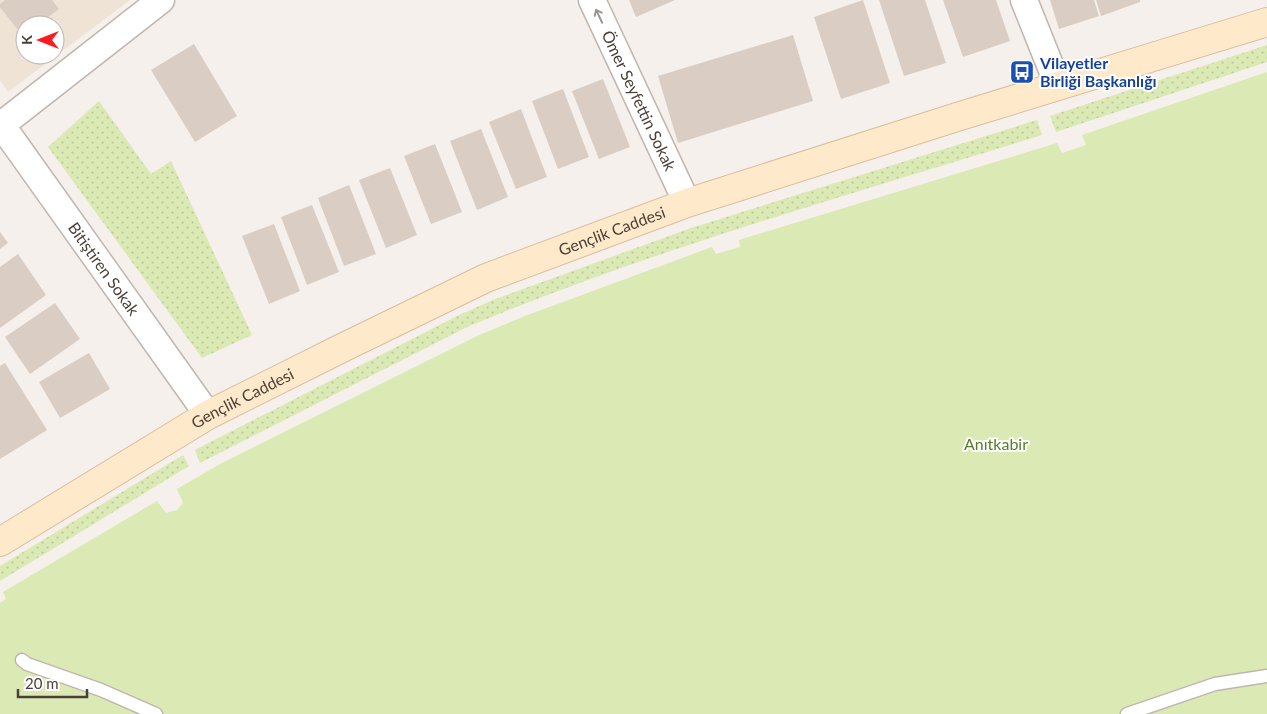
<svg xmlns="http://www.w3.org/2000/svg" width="1267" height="714" viewBox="0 0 1267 714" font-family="Lato,sans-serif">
	<defs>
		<pattern id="grass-dots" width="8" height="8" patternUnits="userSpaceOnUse" patternTransform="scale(1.25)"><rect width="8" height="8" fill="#dbe9b4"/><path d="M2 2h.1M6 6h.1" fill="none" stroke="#bdc99c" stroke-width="1.8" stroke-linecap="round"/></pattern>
	</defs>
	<rect width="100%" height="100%" fill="#f5f0eb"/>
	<path fill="#eee3d5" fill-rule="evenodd" d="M0,0H130L8,92L0,80ZM25,25H55V55H25Z"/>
	<g fill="url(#grass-dots)">
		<polygon points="1267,45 1267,62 1056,132 1050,116"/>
		<polygon points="99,101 151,174 171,161 252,335 202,358 48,147"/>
		<path d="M1037,120L1042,135C850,195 653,249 467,327L200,463L195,450L459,315L493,300L691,228Z"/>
		<polygon points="183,455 189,466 0,581 0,566"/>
	</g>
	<polygon fill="#dbe9b4" points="1267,72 1267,714 0,714 0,603 6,599 3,592 157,501 166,513 177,510 183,503 177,489 220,464 477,336 525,316 712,247 716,254 740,247 739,240 1057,143 1062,153 1086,145 1082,135"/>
	<g fill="#dacdc3">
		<polygon points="5,0 52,0 59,9 37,25 31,25 28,21 17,29 0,7 0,4"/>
		<polygon points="629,0 675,0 636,17"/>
		<polygon points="863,0 890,83 841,99 814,17"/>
		<polygon points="879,0 925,0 946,63 904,76"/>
		<polygon points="943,0 996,0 1010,41 963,57"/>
		<polygon points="1050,0 1094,0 1099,16 1059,29"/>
		<polygon points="1096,0 1140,0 1140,2 1101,16"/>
		<polygon points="793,35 813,101 678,143 658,76"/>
		<polygon points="194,44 237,116 195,142 151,70"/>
		<polygon points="603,79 630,147 599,159 572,91"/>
		<polygon points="563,89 589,157 558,169 532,101"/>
		<polygon points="521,109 547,177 516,189 489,122"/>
		<polygon points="481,129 508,197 477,210 450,141"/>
		<polygon points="435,144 462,212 431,224 404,156"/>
		<polygon points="390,168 417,235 386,248 359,180"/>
		<polygon points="349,185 376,254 344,266 318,198"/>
		<polygon points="312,205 339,272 307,285 281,217"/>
		<polygon points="274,224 300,291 269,304 242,236"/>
		<polygon points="0,232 8,243 0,249"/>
		<polygon points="18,254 46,295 0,328 0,267"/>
		<polygon points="55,303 80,339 30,374 5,337"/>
		<polygon points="89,353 110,389 60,418 39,382"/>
		<polygon points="5,363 47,430 0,459 0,366"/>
	</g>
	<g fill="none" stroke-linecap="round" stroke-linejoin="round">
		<defs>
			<g id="lane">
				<polyline points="22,660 27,664 101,690 156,714"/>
				<polyline points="1127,714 1215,684 1267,676"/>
			</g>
			<g id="street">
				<path id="s1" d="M592,0L687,203"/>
				<polyline points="1024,0 1058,85"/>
				<path id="s2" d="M0,123L208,415"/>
				<polyline points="0,126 161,0"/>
			</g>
			<g id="secondary">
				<path id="s3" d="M0,542L208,415L342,348L486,278L687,203L957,117L1267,22"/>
			</g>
		</defs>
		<use href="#lane" stroke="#c1b6ad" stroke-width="15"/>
		<use href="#street" stroke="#c1b6ad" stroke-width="29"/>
		<use href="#secondary" stroke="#d8be9d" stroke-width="30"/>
		<use href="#lane" stroke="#fff" stroke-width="12"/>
		<use href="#street" stroke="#fff" stroke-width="26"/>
		<use href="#secondary" stroke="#ffe9cb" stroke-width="28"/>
	</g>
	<defs><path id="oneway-shaft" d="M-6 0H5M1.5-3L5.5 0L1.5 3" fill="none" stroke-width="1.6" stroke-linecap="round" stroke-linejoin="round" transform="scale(1.25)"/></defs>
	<use stroke="#9b9692" href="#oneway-shaft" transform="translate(599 16) rotate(-115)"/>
	<defs>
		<symbol id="bus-square" viewBox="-11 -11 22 22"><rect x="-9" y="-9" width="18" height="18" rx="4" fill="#1a4fb4" stroke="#fff"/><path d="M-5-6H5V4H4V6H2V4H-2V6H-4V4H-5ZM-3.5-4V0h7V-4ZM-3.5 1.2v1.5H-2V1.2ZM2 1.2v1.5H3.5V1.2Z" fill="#fff"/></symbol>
	</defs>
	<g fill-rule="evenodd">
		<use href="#bus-square" x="1008" y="58" width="28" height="28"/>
	</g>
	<g text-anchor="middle" stroke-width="4" stroke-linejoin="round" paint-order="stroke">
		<g font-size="16" font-weight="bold" fill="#164399" stroke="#fff" text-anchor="start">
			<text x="1040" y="69">Vilayetler<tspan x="1040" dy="18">Birliği Başkanlığı</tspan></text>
		</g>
		<g font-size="16" fill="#4a4038" stroke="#fff">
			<text dy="6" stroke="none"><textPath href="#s1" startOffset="111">Ömer Seyfettin Sokak</textPath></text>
			<text dy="6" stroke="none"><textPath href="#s3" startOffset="688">Gençlik Caddesi</textPath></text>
			<text dy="6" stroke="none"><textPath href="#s2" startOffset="179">Bitiştiren Sokak</textPath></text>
			<text dy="6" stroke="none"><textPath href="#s3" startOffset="282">Gençlik Caddesi</textPath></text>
		</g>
		<g font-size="16" fill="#587d2a" stroke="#fff">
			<text x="996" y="450">Anıtkabir</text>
		</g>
	</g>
	<g transform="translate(40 40) rotate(270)"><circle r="24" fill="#ffffff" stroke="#b7b3af"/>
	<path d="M0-4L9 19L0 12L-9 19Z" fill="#fc1b21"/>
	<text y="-8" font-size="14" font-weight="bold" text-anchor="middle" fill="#4a4038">K</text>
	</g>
	<path d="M18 689v8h69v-8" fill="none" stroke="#4a4038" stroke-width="2.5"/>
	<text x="25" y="689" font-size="15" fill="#4a4038" stroke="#ffffff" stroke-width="4" paint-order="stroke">20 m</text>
</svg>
